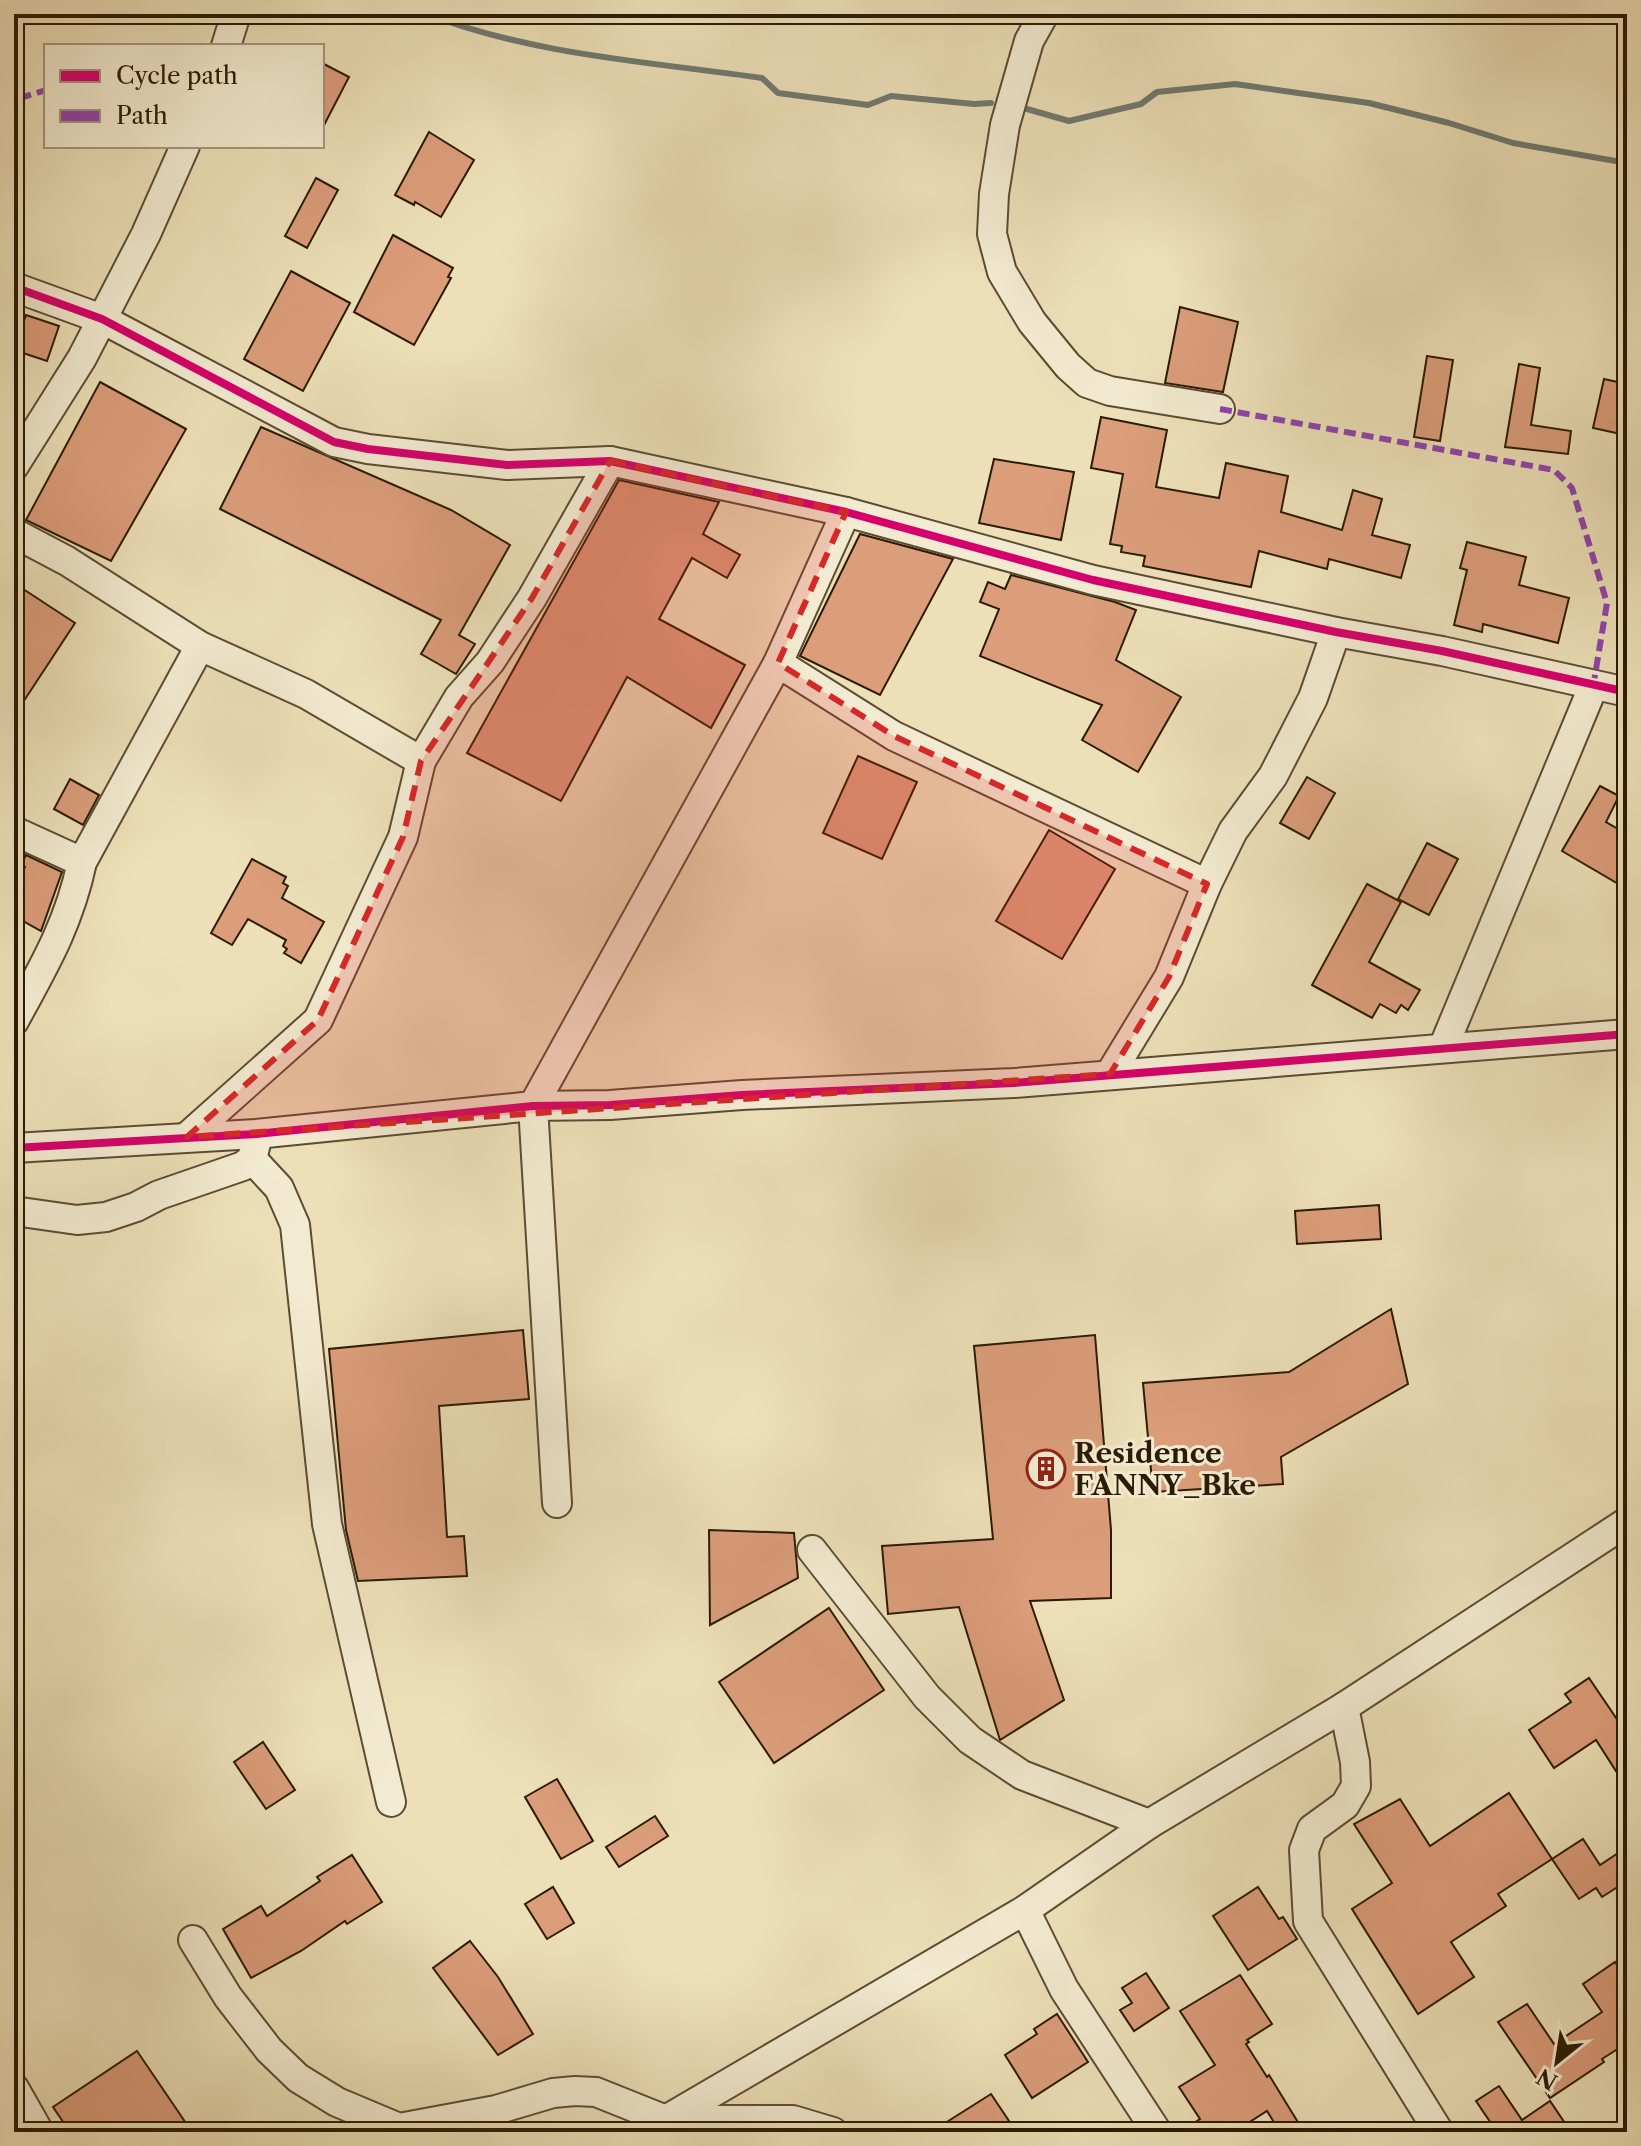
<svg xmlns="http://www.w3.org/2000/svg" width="1641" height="2146" viewBox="0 0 1641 2146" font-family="'Libre Caslon Text',serif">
	<rect width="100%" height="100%" fill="#ede0b8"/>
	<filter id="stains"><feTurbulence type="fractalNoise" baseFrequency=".0025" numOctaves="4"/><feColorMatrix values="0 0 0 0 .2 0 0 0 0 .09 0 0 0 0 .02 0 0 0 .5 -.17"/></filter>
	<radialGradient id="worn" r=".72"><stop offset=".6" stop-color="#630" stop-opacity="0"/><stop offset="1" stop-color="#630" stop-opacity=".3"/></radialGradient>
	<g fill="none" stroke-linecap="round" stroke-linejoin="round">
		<g stroke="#6f7a71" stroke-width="6">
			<path d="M427,14C533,55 651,62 762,78L778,93L868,105L891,96L974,104L991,103"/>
			<polyline points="1020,107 1069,121 1141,104 1157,92 1235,84 1369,103 1449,123 1513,143 1627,163"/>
		</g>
	</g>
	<g fill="#db9d7a" stroke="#2b1b05" stroke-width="2">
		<polygon points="322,63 349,77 322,129"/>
		<polygon points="429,132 474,160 441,217 415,202 414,205 395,195"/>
		<polygon points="316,178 338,190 307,248 285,236"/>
		<polygon points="393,235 453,268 448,277 451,278 414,345 354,312"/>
		<polygon points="291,271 350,303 303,391 244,359"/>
		<polygon points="1180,307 1238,322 1223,392 1165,383"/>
		<polygon points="26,315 59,326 47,361 14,350"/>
		<polygon points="1427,356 1453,360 1440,441 1414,437"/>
		<polygon points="1519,364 1540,368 1531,425 1571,431 1568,454 1505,447"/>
		<polygon points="1604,379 1627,384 1627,422 1624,421 1621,434 1593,428"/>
		<polygon points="100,382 186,429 111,561 26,520"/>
		<polygon points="1101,417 1167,430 1156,487 1219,498 1226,463 1288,476 1281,512 1342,530 1353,490 1382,499 1372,535 1410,545 1401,578 1329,559 1327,569 1259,551 1251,587 1143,566 1145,556 1121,552 1122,546 1110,544 1123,474 1091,468"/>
		<polygon points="261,427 451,510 510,545 459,635 475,644 456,674 421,654 441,620 220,509"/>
		<polygon points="994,459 1074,472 1061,540 979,523"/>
		<polygon points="619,480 719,502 703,534 740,555 727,578 692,558 659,619 745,665 711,728 627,677 561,801 467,753"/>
		<polygon points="860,534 953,559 880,695 800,656"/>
		<polygon points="1467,542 1526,557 1519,585 1569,598 1558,643 1483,624 1482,632 1454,625 1467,570 1460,568"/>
		<polygon points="1011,575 1115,602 1136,610 1116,660 1181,697 1138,772 1082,740 1102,705 980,656 999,609 980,602 988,582 1005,589"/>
		<polygon points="14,583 75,623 14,716"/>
		<polygon points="858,756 917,782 882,859 823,833"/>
		<polygon points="1307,777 1335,793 1309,839 1280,823"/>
		<polygon points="70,779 99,795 83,825 54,809"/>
		<polygon points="1600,786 1619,796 1606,822 1627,834 1627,889 1562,851"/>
		<polygon points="1049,830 1115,869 1062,959 996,921"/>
		<polygon points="1427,843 1458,859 1429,915 1398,899"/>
		<polygon points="26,855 62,872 41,931 14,916 14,887 25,867 21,864"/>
		<polygon points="252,859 286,877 283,883 288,886 282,898 324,922 301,963 284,953 287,949 283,946 286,940 248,919 232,945 211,933"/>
		<polygon points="1367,884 1401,902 1369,962 1420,990 1408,1010 1401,1005 1396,1013 1380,1004 1372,1018 1312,985"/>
		<polygon points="1379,1205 1381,1239 1297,1244 1295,1211"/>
		<polygon points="1391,1309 1408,1384 1281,1457 1283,1484 1153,1492 1143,1383 1289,1372"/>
		<polygon points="523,1330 529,1399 439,1406 447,1537 464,1536 467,1576 358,1581 346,1530 329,1349"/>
		<polygon points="1095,1335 1111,1530 1111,1598 1030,1601 1064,1700 1000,1740 959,1607 888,1614 882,1546 993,1539 974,1346"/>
		<polygon points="709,1530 794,1533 798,1578 710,1625"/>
		<polygon points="829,1608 884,1690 774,1763 719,1682"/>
		<polygon points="1589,1678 1627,1734 1627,1764 1616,1771 1596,1740 1554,1768 1529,1730 1571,1702 1565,1694"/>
		<polygon points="263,1742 295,1790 266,1809 234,1762"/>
		<polygon points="557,1779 593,1841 561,1859 525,1797"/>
		<polygon points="1509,1793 1552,1859 1498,1894 1506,1906 1451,1942 1474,1977 1418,2014 1352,1909 1392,1883 1354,1824 1400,1799 1430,1846"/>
		<polygon points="655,1816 668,1836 619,1867 606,1847"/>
		<polygon points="1583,1839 1600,1865 1627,1847 1627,1881 1602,1897 1596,1888 1579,1899 1552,1859"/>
		<polygon points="352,1855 382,1902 347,1924 345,1921 301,1951 251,1978 223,1929 261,1906 267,1916 320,1881 317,1877"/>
		<polygon points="553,1887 574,1923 547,1939 525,1904"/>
		<polygon points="1258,1887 1279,1919 1283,1917 1297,1939 1248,1970 1213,1916"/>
		<polygon points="470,1941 498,1977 533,2034 498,2055 433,1968"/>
		<polygon points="1615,1962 1627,1980 1627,2043 1602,2059 1604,2062 1550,2098 1498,2022 1527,2004 1554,2044 1602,2012 1583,1984"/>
		<polygon points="1146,1973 1169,2008 1134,2031 1120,2010 1132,2003 1122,1988"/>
		<polygon points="1240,1975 1272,2024 1247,2040 1249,2042 1246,2044 1267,2077 1269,2075 1304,2132 1280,2132 1267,2111 1234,2132 1180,2132 1200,2119 1179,2087 1215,2065 1180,2011"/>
		<polygon points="1057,2014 1088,2062 1032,2098 1005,2055 1037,2034 1034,2029"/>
		<polygon points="137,2051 192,2132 70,2132 53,2107"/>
		<polygon points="1499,2086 1522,2120 1550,2101 1571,2132 1497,2132 1476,2101"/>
		<polygon points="991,2094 1009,2121 993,2132 931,2132"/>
	</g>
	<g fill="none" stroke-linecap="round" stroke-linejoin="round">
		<defs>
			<g id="minor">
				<polyline points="1044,14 1029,41 1005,125 994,194 992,234 1002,272 1032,322 1068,366 1087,383 1110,391 1220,409"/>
				<polyline points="226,46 236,14"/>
				<polyline points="14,287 102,319 334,442 368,449 507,465 610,461 846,512 1093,580 1336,632 1442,651 1627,692"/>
				<polyline points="14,466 82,358 146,234 185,146"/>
				<polyline points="14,533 67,561 200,646 306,694 421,761"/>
				<polyline points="778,663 894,736 1207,884"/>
				<polyline points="14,831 82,862"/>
				<path d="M14,1021C44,966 69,924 82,862L200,646"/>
				<polyline points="1443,1048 1593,687"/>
				<polyline points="1110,1074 1169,977 1207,884 1233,831 1273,776 1313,698 1336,632"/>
				<polyline points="187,1137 318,1020 403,837 421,761 459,697 490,662 532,598 610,461"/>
				<polyline points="14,1148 256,1134 533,1106 610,1105 742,1095 1014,1083 1627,1034"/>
				<polyline points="252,1159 279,1188 295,1225 327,1524 391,1802"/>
				<polyline points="14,1211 77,1220 106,1217 136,1207 159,1195 243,1166 252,1159 256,1143"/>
				<polyline points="557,1503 533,1106 778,663 846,512"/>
				<polyline points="812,1550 927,1697 970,1740 1022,1775 1149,1824"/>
				<polyline points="1344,1707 1355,1762 1356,1786 1345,1805 1312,1829 1304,1850 1308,1921 1439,2132"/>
				<polyline points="1025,1910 1064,1989 1157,2132"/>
				<polyline points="193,1940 228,1997 269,2050 298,2078 337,2102 399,2128 496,2110 553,2093 575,2091 596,2092 666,2120 793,2120 833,2132"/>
				<polyline points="14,2088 39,2132"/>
				<polyline points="645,2132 1025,1910 1149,1824 1344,1707 1627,1522"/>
			</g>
		</defs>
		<use href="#minor" stroke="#5c4c32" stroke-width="32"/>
		<use href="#minor" stroke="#f3ebd1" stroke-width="28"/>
		<g stroke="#8e44ad" stroke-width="6" stroke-dasharray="12 6" stroke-linecap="butt">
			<polyline points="14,114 17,99 46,90"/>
			<path d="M14,121C19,141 23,185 14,203"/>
			<polyline points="1220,409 1554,470 1572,488 1607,603 1593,687"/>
		</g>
		<defs>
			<g id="cycleway">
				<polyline points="14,287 102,319 334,442 368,449 507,465 610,461 846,512 1093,580 1336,632 1442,651 1627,692"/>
				<polyline points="14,1148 256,1134 533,1106 610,1105 742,1095 1014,1083 1627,1034"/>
			</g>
		</defs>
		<use href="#cycleway" stroke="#f3ebd1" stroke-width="13"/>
		<use href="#cycleway" stroke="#d6006c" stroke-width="8"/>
	</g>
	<path fill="#d62828" fill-opacity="0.2" stroke="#d62828" stroke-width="6" stroke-dasharray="16 10" stroke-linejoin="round" d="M610,461L846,512L778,663L894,736L1207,884L1169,977L1110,1074L187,1137L318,1020L403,837L421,761L532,598Z"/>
	<defs>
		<symbol id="building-ring" viewBox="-11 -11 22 22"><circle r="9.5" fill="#f3ebd1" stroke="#8f2418" stroke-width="1.5"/><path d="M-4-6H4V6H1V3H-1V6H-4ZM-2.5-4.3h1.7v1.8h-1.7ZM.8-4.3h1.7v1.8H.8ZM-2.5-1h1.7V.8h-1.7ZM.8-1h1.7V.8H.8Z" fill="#8f2418"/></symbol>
	</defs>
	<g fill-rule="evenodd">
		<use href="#building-ring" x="1024" y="1447" width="44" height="44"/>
	</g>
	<g text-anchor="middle" stroke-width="6" stroke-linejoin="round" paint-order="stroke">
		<g font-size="28" font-weight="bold" fill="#2b1b05" stroke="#f3ebd1" text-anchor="start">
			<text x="1074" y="1463">Residence<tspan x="1074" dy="32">FANNY_Bke</tspan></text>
		</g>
	</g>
	<rect width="1641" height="2146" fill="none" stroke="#ede0b8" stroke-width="48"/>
	<rect x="16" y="16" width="1609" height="2114" fill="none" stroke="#2b1b05" stroke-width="4"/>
	<rect x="24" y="24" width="1593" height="2098" fill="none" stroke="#2b1b05" stroke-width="2"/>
	<rect x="44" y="44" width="280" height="104" fill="#f3ebd1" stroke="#a3987f" stroke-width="2"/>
	<rect x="60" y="70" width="40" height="12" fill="#d6006c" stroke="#a3987f" stroke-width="2"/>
	<text x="116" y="84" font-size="24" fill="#2b1b05">Cycle path</text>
	<rect x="60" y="110" width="40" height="12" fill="#8e44ad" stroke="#a3987f" stroke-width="2"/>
	<text x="116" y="124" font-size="24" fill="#2b1b05">Path</text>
	<g transform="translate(1557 2062) rotate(210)" stroke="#f3ebd1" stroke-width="6" paint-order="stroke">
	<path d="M0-6L14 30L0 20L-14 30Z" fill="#2b1b05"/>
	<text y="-12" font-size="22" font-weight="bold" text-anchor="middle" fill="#2b1b05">N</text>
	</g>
	<rect width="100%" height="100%" filter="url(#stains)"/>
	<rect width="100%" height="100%" fill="url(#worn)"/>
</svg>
